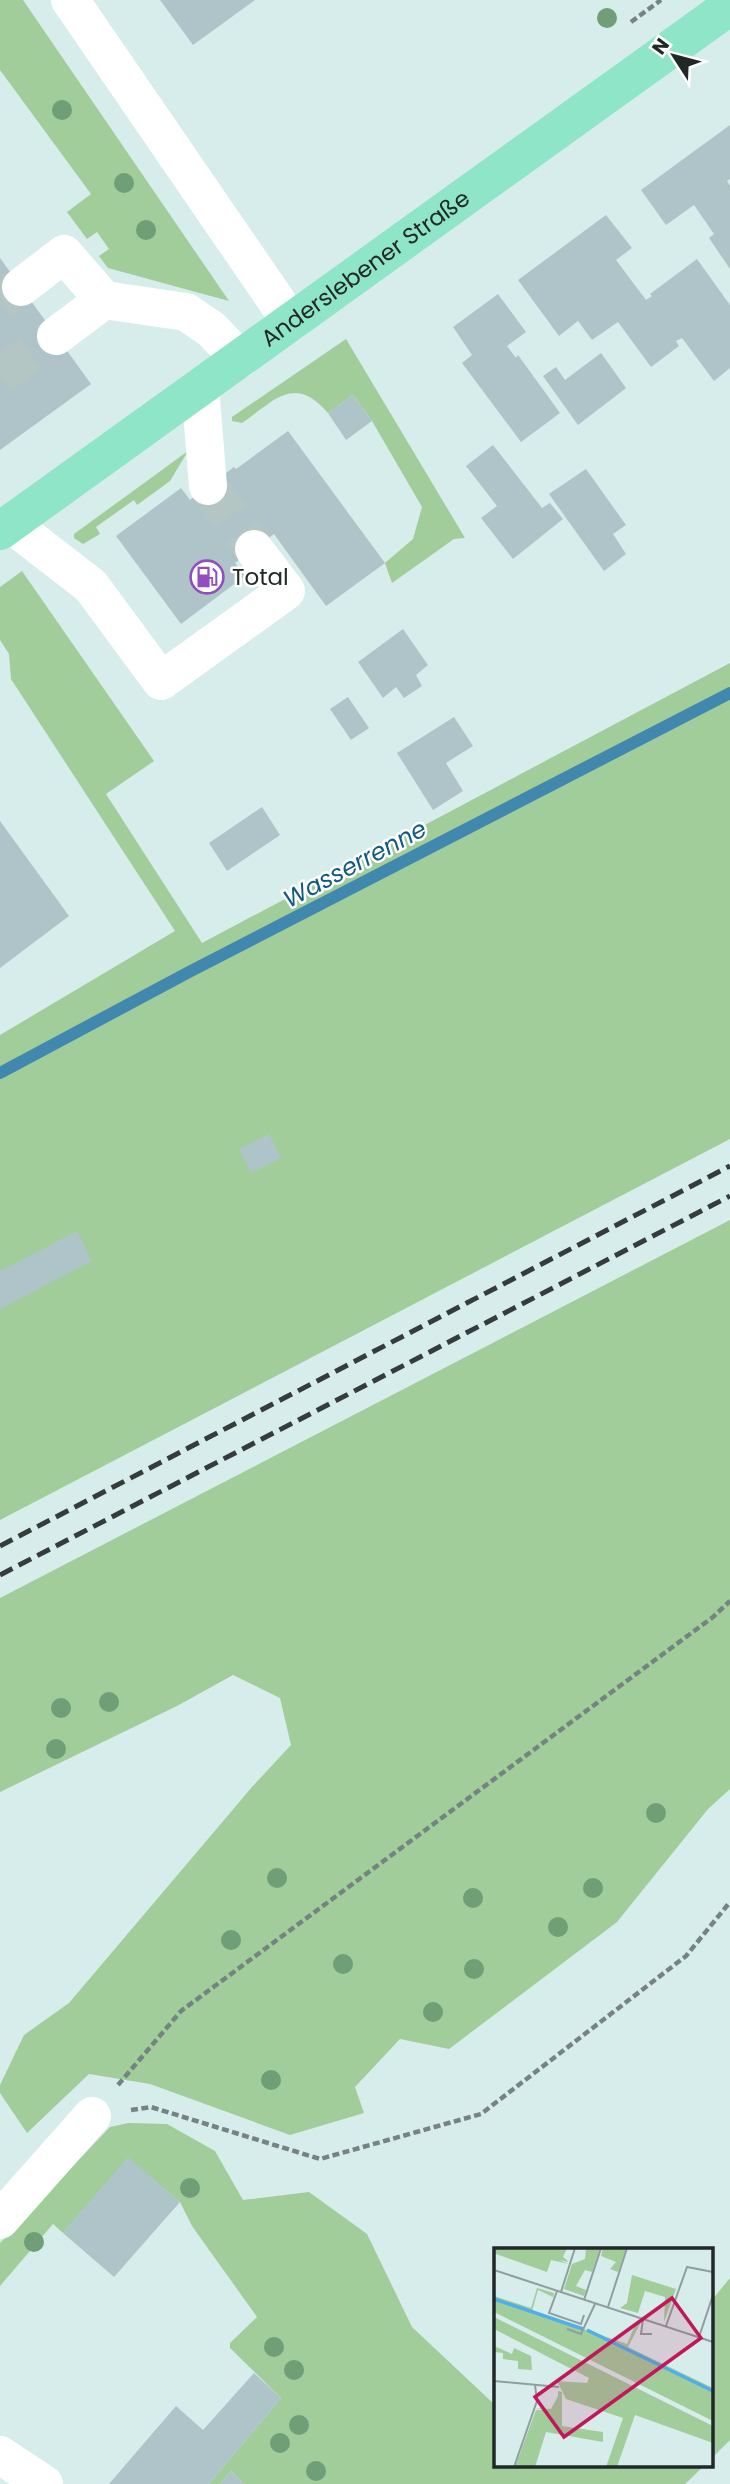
<svg xmlns="http://www.w3.org/2000/svg" width="730" height="2484" viewBox="0 0 730 2484" font-family="Poppins,sans-serif">
	<rect width="100%" height="100%" fill="#d7edeb"/>
	<g fill="#a0cd9a">
		<polygon points="0,0 23,0 229,301 108,268 99,256 109,249 97,232 87,239 67,212 91,194 0,70"/>
		<path d="M346,339L465,538L454,539L392,583L385,563L413,539L422,507L372,421L353,395L328,413C294,374 275,400 242,423L232,421V417Z"/>
		<polygon points="188,451 170,481 137,505 134,500 96,527 100,534 83,544 74,538 74,534"/>
		<polygon points="22,571 154,761 106,794 202,943 730,663 730,1139 0,1520 0,1035 175,931 11,679 9,654 0,640 0,587"/>
		<polygon points="730,1220 730,1789 708,1809 617,1922 449,2049 400,2039 355,2087 364,2113 290,2135 150,2084 89,2074 27,2133 0,2093 0,2085 24,2035 69,2003 252,1787 291,1745 280,1698 233,1675 177,1706 0,1792 0,1598"/>
		<polygon points="128,2123 167,2124 215,2151 243,2200 309,2192 367,2234 412,2327 495,2405 496,2465 705,2465 685,2484 244,2484 231,2471 220,2484 209,2484 281,2398 230,2348 230,2343 257,2317 192,2226 180,2202 128,2158 63,2233 53,2224 0,2286 0,2243 110,2127"/>
		<polygon points="730,2278 730,2440 711,2459 711,2301"/>
	</g>
	<g fill="none" stroke-linecap="round" stroke-linejoin="round">
		<polyline stroke="#4188af" stroke-width="12" points="0,1073 189,972 730,693"/>
	</g>
	<g fill="#afc4c9">
		<polygon points="160,0 255,0 193,45"/>
		<polygon points="730,125 730,179 727,181 730,186 730,269 709,238 714,234 694,205 666,225 641,190"/>
		<polygon points="606,215 632,248 616,260 646,300 652,296 650,294 697,259 730,305 730,368 714,381 682,338 676,341 679,346 651,367 618,322 592,340 578,321 559,336 518,280"/>
		<polygon points="0,258 91,384 0,450"/>
		<polygon points="498,294 526,332 507,346 516,358 518,355 560,413 521,442 462,363 472,355 453,327"/>
		<polygon points="601,353 626,388 578,425 543,376 556,367 565,380"/>
		<polygon points="353,395 372,421 346,440 328,413"/>
		<polygon points="288,431 385,563 326,606 274,534 235,563 245,576 181,624 116,536 181,488 190,500 234,467 236,469"/>
		<polygon points="493,445 542,508 550,503 563,519 513,559 481,518 497,506 466,466"/>
		<polygon points="586,469 626,525 613,534 626,554 604,571 549,494"/>
		<polygon points="403,629 428,665 416,675 422,686 404,698 396,687 383,698 358,662"/>
		<polygon points="348,697 369,728 351,740 330,709"/>
		<polygon points="454,717 473,746 446,763 463,791 433,810 397,753"/>
		<polygon points="262,807 280,835 227,871 209,843"/>
		<polygon points="0,821 69,916 0,968"/>
		<polygon points="269,1134 281,1158 251,1173 239,1149"/>
		<polygon points="77,1231 92,1261 0,1309 0,1271"/>
		<polygon points="128,2157 180,2202 114,2277 63,2233"/>
		<polygon points="254,2373 281,2398 209,2484 109,2484 176,2406 203,2430"/>
		<polygon points="231,2471 244,2484 220,2484"/>
	</g>
	<g fill="none" stroke-linecap="round" stroke-linejoin="round">
		<g stroke="#b3c6c4" stroke-width="38" stroke-dasharray="38 19" stroke-linecap="butt">
			<polyline points="0,301 21,287"/>
			<polyline points="0,376 56,336"/>
			<polyline points="208,486 254,549"/>
		</g>
		<g stroke="#758382" stroke-width="4.5" stroke-dasharray="7 3.5" stroke-linecap="butt">
			<polyline points="631,22 661,0"/>
			<polyline points="118,2085 181,2011 713,1617 730,1601"/>
			<polyline points="131,2110 151,2107 320,2159 481,2114 686,1956 730,1902"/>
		</g>
		<g stroke="#fff" stroke-width="38">
			<polyline points="70,0 291,322"/>
			<polyline points="21,287 64,254 104,300"/>
			<polyline points="56,336 104,300 186,312 211,329 240,359"/>
			<polyline points="200,387 208,486"/>
			<polyline points="11,524 91,586 161,681 286,591 254,549"/>
			<polyline points="0,2220 92,2116"/>
			<polyline points="0,2455 44,2484"/>
		</g>
		<path stroke="#8ee5c7" stroke-width="38" id="s1" d="M0,531L730,6"/>
		<g stroke="#343d3c" stroke-width="5" stroke-dasharray="14 7" stroke-linecap="butt">
			<polyline points="0,1546 730,1166"/>
			<polyline points="0,1575 730,1196"/>
		</g>
	</g>
	<g fill="#709e76">
		<circle cx="607" cy="18" r="10"/>
		<circle cx="62" cy="110" r="10"/>
		<circle cx="124" cy="183" r="10"/>
		<circle cx="146" cy="230" r="10"/>
		<circle cx="109" cy="1702" r="10"/>
		<circle cx="61" cy="1708" r="10"/>
		<circle cx="56" cy="1749" r="10"/>
		<circle cx="656" cy="1813" r="10"/>
		<circle cx="277" cy="1878" r="10"/>
		<circle cx="593" cy="1888" r="10"/>
		<circle cx="473" cy="1898" r="10"/>
		<circle cx="558" cy="1927" r="10"/>
		<circle cx="231" cy="1940" r="10"/>
		<circle cx="343" cy="1964" r="10"/>
		<circle cx="474" cy="1969" r="10"/>
		<circle cx="433" cy="2012" r="10"/>
		<circle cx="271" cy="2080" r="10"/>
		<circle cx="190" cy="2188" r="10"/>
		<circle cx="34" cy="2242" r="10"/>
		<circle cx="274" cy="2347" r="10"/>
		<circle cx="294" cy="2370" r="10"/>
		<circle cx="299" cy="2425" r="10"/>
		<circle cx="280" cy="2443" r="10"/>
		<circle cx="316" cy="2471" r="10"/>
	</g>
	<defs>
		<symbol id="fuel-ring" viewBox="-11 -11 22 22"><circle r="9.5" fill="#fff" stroke="#924dc1" stroke-width="1.5"/><path d="M-5.5-6h7V0h2V4h1.3V-2.5L3-4.5l.8-.8L6-3V5H2.5V1h-1V6h-7ZM-4.2-4.7v3.2H.2V-4.7Z" fill="#924dc1"/></symbol>
	</defs>
	<g fill-rule="evenodd">
		<use href="#fuel-ring" x="188" y="558" width="38" height="38"/>
	</g>
	<g text-anchor="middle" stroke-width="5" stroke-linejoin="round" paint-order="stroke">
		<g font-size="23" fill="#212928" stroke="#fff">
			<text dy="8" stroke="none"><textPath href="#s1" startOffset="450">Anderslebener Straße</textPath></text>
		</g>
		<g font-size="23" fill="#212928" stroke="#fff" text-anchor="start">
			<text x="232" y="585">Total</text>
		</g>
		<g font-size="24" font-style="italic" fill="#105b81" stroke="#fff">
			<text transform="translate(355 864) rotate(-28)" y="8">Wasserrenne</text>
		</g>
	</g>
	<g transform="translate(494 2248)">
		<rect width="219" height="219" fill="#d7edeb"/>
		<path d="M0,0H73L69,9L75,14L65,12L75,16L57,12L53,24L2,6L0,9ZM92,0H106L98,24L91,22L82,38L92,42L90,48L70,41L78,16L91,11ZM109,0L132,1L124,24L116,21L122,14L107,8ZM138,27L182,41L170,74L171,49L151,43L144,65L126,60L133,55ZM43,40L60,45L59,49L44,42L38,63L133,96L143,73L147,74L134,99L219,140V173L0,64V48L37,60ZM0,69L219,178V195L141,167L123,219H112L129,170L72,151L63,133L93,135L95,130L0,81ZM0,98L18,106L20,100L37,108L38,122L24,121V113L9,111V105L0,104ZM44,138L68,144V178L109,184V194L52,184L41,219H21L42,162H51L41,160L57,161L64,148V143Z" fill="#a0cd9a"/>
		<path fill="none" stroke="#4fb0e9" stroke-width="3.5" d="M0,51L89,81M93,82L219,143"/>
		<path fill="none" stroke="#8e9f9d" stroke-width="2" d="M0,22L219,94M63,43L55,65L87,76L90,67M67,44L81,0M90,52L107,0M114,59L133,0M149,71L147,86H158M172,78L193,19L219,24M73,81L87,86L101,56M205,89L219,47M0,133L65,139M20,219L43,153L41,137"/>
		<path fill="#c2185b" fill-opacity="0.15" stroke="#c2185b" stroke-width="3.5" d="M178,50L207,90L70,189L41,149Z"/>
		<rect width="219" height="219" fill="none" stroke="#212928" stroke-width="3.5"/>
	</g>
	<g transform="translate(674 56) rotate(306)" stroke="#ffffff" stroke-width="5" paint-order="stroke">
	<path d="M0-5L12 26L0 18L-12 26Z" fill="#212928"/>
	<text y="-10" font-size="19" font-weight="bold" text-anchor="middle" fill="#212928">N</text>
	</g>
</svg>
